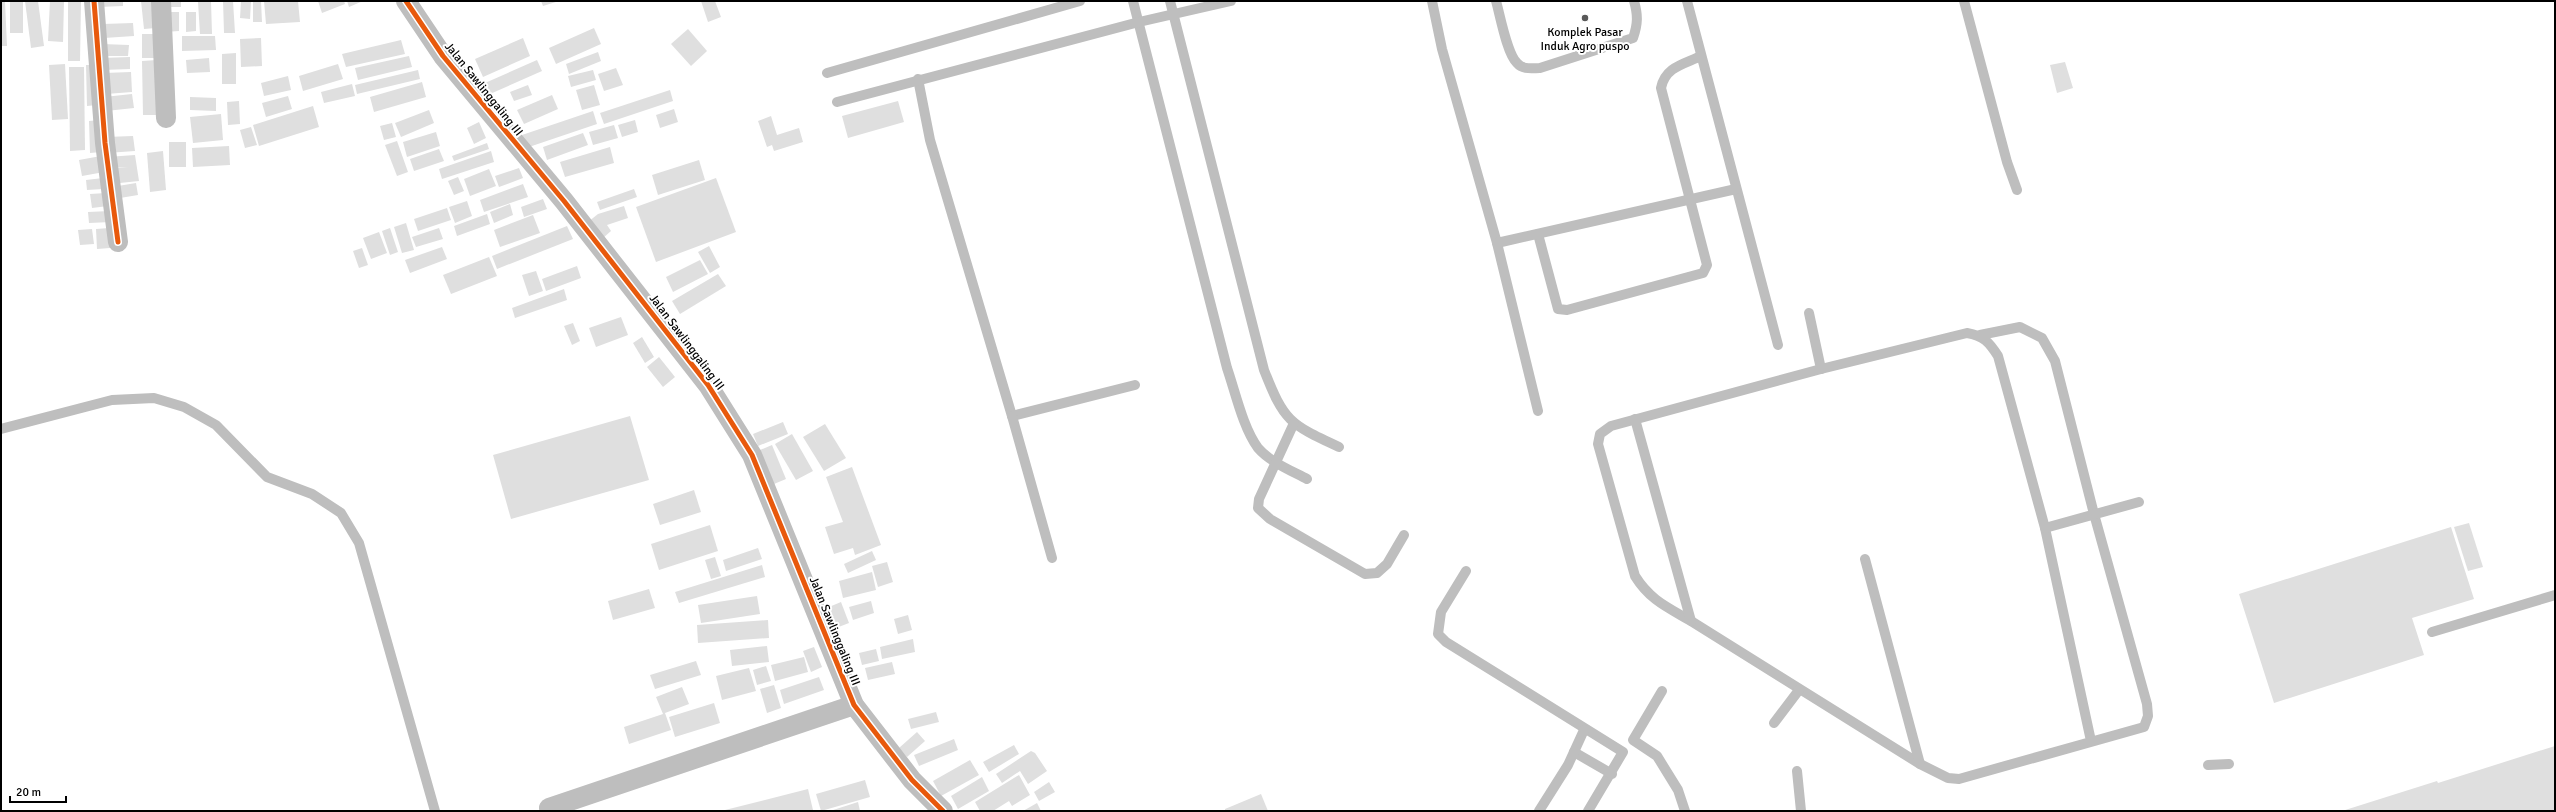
<svg xmlns="http://www.w3.org/2000/svg" width="2556" height="812" viewBox="0 0 2556 812" font-family="Signika,sans-serif">
	<rect width="100%" height="100%" fill="#fff"/>
	<g fill="#dfdfdf">
		<rect x="10" y="1" width="13" height="32"/>
		<polygon points="25,1 38,1 44,46 31,48"/>
		<polygon points="50,1 64,1 63,42 48,41"/>
		<polygon points="68,1 81,1 80,61 68,61"/>
		<polygon points="98,1 123,1 123,6 99,7"/>
		<polygon points="141,1 154,1 156,28 144,29"/>
		<rect x="165" y="1" width="16" height="6"/>
		<polygon points="223,1 233,1 235,33 224,33"/>
		<polygon points="241,1 251,1 250,19 240,18"/>
		<polygon points="253,1 261,1 262,22 253,22"/>
		<polygon points="264,1 298,1 300,22 266,24"/>
		<polygon points="318,1 344,1 345,4 322,13"/>
		<polygon points="347,1 363,1 349,7"/>
		<polygon points="541,1 559,1 543,6"/>
		<polygon points="701,1 715,1 721,17 708,22"/>
		<polygon points="1,2 5,2 7,46 1,46"/>
		<polygon points="198,2 211,2 212,34 200,34"/>
		<polygon points="165,12 179,12 179,31 165,32"/>
		<polygon points="186,12 196,12 196,31 186,32"/>
		<polygon points="133,23 134,36 104,38 103,24"/>
		<polygon points="594,28 601,44 556,64 549,48"/>
		<polygon points="688,29 707,51 691,66 671,44"/>
		<rect x="142" y="34" width="14" height="24"/>
		<polygon points="182,36 215,36 216,50 182,51"/>
		<polygon points="261,38 262,66 241,67 240,39"/>
		<polygon points="523,38 530,56 483,77 475,59"/>
		<polygon points="401,40 405,54 346,67 342,54"/>
		<polygon points="102,44 129,45 128,56 102,56"/>
		<polygon points="598,52 601,61 569,74 566,64"/>
		<polygon points="236,53 236,84 222,84 222,54"/>
		<polygon points="409,56 412,67 358,80 355,68"/>
		<polygon points="130,57 130,69 102,70 101,58"/>
		<polygon points="209,58 210,72 187,73 186,60"/>
		<polygon points="157,60 158,115 143,115 142,61"/>
		<polygon points="537,60 542,71 490,94 485,83"/>
		<polygon points="2065,62 2073,88 2057,93 2050,65"/>
		<polygon points="65,64 68,119 52,120 49,65"/>
		<polygon points="338,64 343,79 303,91 299,76"/>
		<polygon points="86,65 96,65 97,105 87,106"/>
		<polygon points="69,67 84,67 85,150 70,151"/>
		<polygon points="616,68 623,85 604,91 598,74"/>
		<polygon points="418,70 420,79 357,94 355,85"/>
		<polygon points="593,70 596,80 571,87 568,76"/>
		<polygon points="131,72 132,92 106,94 104,73"/>
		<polygon points="288,76 291,90 264,96 261,83"/>
		<polygon points="422,82 426,97 374,112 370,97"/>
		<polygon points="352,84 355,96 324,103 321,92"/>
		<polygon points="528,85 532,95 514,101 510,92"/>
		<polygon points="594,85 600,105 582,110 576,90"/>
		<polygon points="670,90 673,101 604,124 600,113"/>
		<polygon points="132,94 134,108 106,111 104,97"/>
		<polygon points="552,95 558,109 524,124 517,110"/>
		<polygon points="288,96 292,109 266,117 262,103"/>
		<polygon points="190,97 216,98 216,111 190,110"/>
		<polygon points="239,101 240,124 228,125 227,102"/>
		<polygon points="898,101 904,122 848,138 842,116"/>
		<polygon points="313,106 319,127 259,146 253,125"/>
		<polygon points="674,109 678,122 660,128 656,115"/>
		<polygon points="429,110 434,123 401,137 395,123"/>
		<polygon points="593,111 597,124 526,148 522,135"/>
		<polygon points="221,114 223,140 193,143 190,117"/>
		<polygon points="771,116 777,135 799,128 803,142 774,151 772,145 767,147 758,121"/>
		<polygon points="100,120 101,152 90,153 89,121"/>
		<polygon points="635,120 638,132 622,137 618,125"/>
		<polygon points="479,122 486,138 474,144 467,128"/>
		<polygon points="392,123 396,137 384,140 380,126"/>
		<polygon points="614,125 618,138 593,145 589,132"/>
		<polygon points="251,127 257,145 245,148 240,130"/>
		<polygon points="436,132 440,146 407,157 403,142"/>
		<polygon points="583,133 588,145 547,160 543,147"/>
		<polygon points="133,136 135,151 107,153 106,137"/>
		<polygon points="397,141 408,172 397,176 385,145"/>
		<rect x="169" y="142" width="17" height="25"/>
		<polygon points="487,143 489,149 454,161 452,156"/>
		<polygon points="229,146 230,165 193,167 192,148"/>
		<polygon points="610,147 614,163 565,177 560,162"/>
		<polygon points="439,149 444,161 414,171 410,159"/>
		<polygon points="163,151 166,190 150,192 147,153"/>
		<polygon points="491,151 494,162 442,179 439,169"/>
		<polygon points="135,155 139,181 110,184 109,169 128,167 108,168 107,157"/>
		<polygon points="101,156 104,172 82,176 79,160"/>
		<polygon points="699,160 705,180 658,195 652,175"/>
		<polygon points="519,168 523,178 499,187 495,176"/>
		<polygon points="489,169 496,186 470,196 464,179"/>
		<polygon points="458,177 464,191 454,195 448,181"/>
		<polygon points="103,178 103,189 87,190 86,180"/>
		<polygon points="716,178 736,232 656,262 636,207"/>
		<polygon points="136,183 138,195 114,199 112,187"/>
		<polygon points="523,184 528,197 484,212 480,200"/>
		<polygon points="634,189 637,197 600,210 597,202"/>
		<polygon points="106,193 108,206 92,208 90,194"/>
		<polygon points="543,199 547,209 524,217 521,207"/>
		<polygon points="467,201 472,216 455,223 449,207"/>
		<polygon points="510,204 513,215 494,223 490,212"/>
		<polygon points="624,206 628,218 607,225 611,231 603,238 588,222 598,214"/>
		<polygon points="447,208 451,220 418,231 414,219"/>
		<polygon points="110,211 111,222 89,223 88,212"/>
		<polygon points="487,214 490,224 457,236 454,226"/>
		<polygon points="533,215 540,233 500,247 494,230"/>
		<polygon points="406,223 414,250 402,253 394,227"/>
		<polygon points="567,226 573,239 497,269 492,256"/>
		<polygon points="109,228 110,248 97,249 96,229"/>
		<polygon points="390,228 398,252 390,255 382,231"/>
		<polygon points="439,228 443,239 416,247 412,237"/>
		<polygon points="92,229 94,244 80,245 78,230"/>
		<polygon points="379,232 387,253 371,259 363,238"/>
		<polygon points="709,246 720,267 710,273 698,252"/>
		<polygon points="442,247 447,259 410,273 405,260"/>
		<polygon points="362,248 368,265 359,268 353,251"/>
		<polygon points="489,257 497,276 451,294 443,275"/>
		<polygon points="700,260 708,274 673,292 666,277"/>
		<polygon points="577,266 581,278 546,291 542,279"/>
		<polygon points="536,271 543,291 529,296 522,275"/>
		<polygon points="718,274 726,286 680,314 672,301"/>
		<polygon points="564,289 567,300 515,318 512,308"/>
		<polygon points="621,317 628,335 596,347 589,328"/>
		<polygon points="573,323 580,341 572,345 564,326"/>
		<polygon points="642,337 654,357 645,363 633,343"/>
		<polygon points="659,357 675,377 663,387 647,367"/>
		<polygon points="630,416 649,480 511,519 493,455"/>
		<polygon points="783,422 788,434 758,446 753,434"/>
		<polygon points="825,424 846,458 824,471 803,437"/>
		<polygon points="792,434 813,471 796,480 775,444"/>
		<polygon points="772,445 786,479 774,484 760,450"/>
		<polygon points="852,467 881,545 855,555 853,548 834,554 825,527 843,522 826,477"/>
		<polygon points="694,490 701,512 660,525 653,504"/>
		<polygon points="2469,523 2483,567 2468,571 2454,527"/>
		<polygon points="710,525 718,551 659,570 651,544"/>
		<polygon points="2451,527 2474,599 2412,618 2424,655 2274,703 2239,594"/>
		<polygon points="758,548 762,559 726,571 723,560"/>
		<polygon points="872,551 876,560 848,573 844,564"/>
		<polygon points="715,557 721,576 711,579 705,560"/>
		<polygon points="887,562 893,582 878,587 872,566"/>
		<polygon points="762,565 765,577 679,603 675,592"/>
		<polygon points="872,572 876,590 843,598 839,581"/>
		<polygon points="649,589 655,608 613,620 608,601"/>
		<polygon points="757,596 760,614 701,623 698,605"/>
		<polygon points="871,601 874,613 853,620 849,607"/>
		<polygon points="841,602 849,623 836,628 829,607"/>
		<polygon points="908,615 912,630 898,634 894,619"/>
		<polygon points="768,620 769,638 698,643 697,625"/>
		<polygon points="913,639 915,652 882,659 880,647"/>
		<polygon points="767,646 769,662 732,666 730,650"/>
		<polygon points="814,647 822,667 811,672 803,651"/>
		<polygon points="876,649 879,661 862,665 859,653"/>
		<polygon points="804,657 808,672 775,681 771,665"/>
		<polygon points="696,661 701,675 655,689 650,675"/>
		<polygon points="892,662 895,674 868,680 865,668"/>
		<polygon points="766,666 771,681 757,685 753,670"/>
		<polygon points="749,668 756,691 722,700 716,676"/>
		<polygon points="819,677 824,690 784,704 780,690"/>
		<polygon points="774,685 781,708 767,713 760,689"/>
		<polygon points="682,687 689,704 665,713 671,730 629,744 624,727 663,714 656,697"/>
		<polygon points="714,703 720,723 675,737 669,717"/>
		<polygon points="936,712 939,722 911,729 908,719"/>
		<polygon points="917,732 925,741 907,757 899,748"/>
		<polygon points="954,739 958,750 919,766 914,755"/>
		<polygon points="1014,745 1019,754 989,772 983,762"/>
		<polygon points="2555,746 2555,811 2342,811 2437,781 2438,783"/>
		<polygon points="1031,751 1035,753 1047,771 1028,784 1020,771 1002,783 996,774"/>
		<polygon points="970,760 979,775 941,796 933,781"/>
		<polygon points="1019,775 1030,795 1012,806 1009,801 993,811 980,811 975,802"/>
		<polygon points="982,777 989,791 958,809 951,796"/>
		<polygon points="865,780 870,797 821,811 816,794"/>
		<polygon points="1049,782 1055,792 1039,801 1034,792"/>
		<polygon points="808,789 813,810 725,811 725,810"/>
		<polygon points="1261,794 1268,811 1225,811 1225,809"/>
		<polygon points="858,802 860,811 830,811"/>
		<polygon points="1037,803 1041,811 1023,811"/>
	</g>
	<g fill="none" stroke-linecap="round" stroke-linejoin="round">
		<g stroke="#bebebe" stroke-width="10">
			<path d="M1133,1L1227,368C1235,391 1243,428 1258,448C1270,462 1292,471 1307,479"/>
			<path d="M1170,1L1264,370C1284,421 1289,424 1339,447"/>
			<polyline points="1432,1 1442,49 1497,243 1538,411"/>
			<path d="M1496,1C1500,15 1507,54 1517,63C1523,70 1532,68 1540,68L1633,38C1638,24 1638,15 1634,1"/>
			<polyline points="1687,1 1778,345"/>
			<polyline points="1964,1 2007,162 2017,190"/>
			<polyline points="827,73 1080,1"/>
			<polyline points="918,79 930,140 1012,416 1135,385"/>
			<polyline points="837,102 1139,22 1231,1"/>
			<path d="M1538,234L1558,309L1567,310L1703,273L1707,265L1661,88C1665,67 1684,64 1701,56"/>
			<polyline points="1497,243 1736,189"/>
			<polyline points="1809,313 1821,369"/>
			<path d="M1980,335L2020,327L2042,338L2055,361L2094,514L2147,704L2148,716L2144,727L1959,779L1948,778L1920,764L1691,621C1667,607 1650,600 1635,576L1598,444L1600,434L1611,426L1821,369L1967,333C1984,336 1989,342 1998,356L2045,528L2091,741"/>
			<polyline points="1012,416 1052,558"/>
			<polyline points="1635,419 1691,621"/>
			<polyline points="1294,423 1259,499 1258,508 1270,519 1365,574 1377,573 1387,564 1404,535"/>
			<polyline points="1,429 112,400 154,398 184,407 216,425 267,477 312,494 341,513 359,543 435,811"/>
			<polyline points="2045,528 2139,502"/>
			<polyline points="1865,559 1920,764"/>
			<polyline points="1466,571 1441,612 1438,634 1446,642 1623,752 1588,811"/>
			<polyline points="2432,632 2555,595"/>
			<polyline points="1662,691 1633,740 1657,756 1678,790 1685,811"/>
			<polyline points="1774,723 1799,690"/>
			<polyline points="1574,752 1612,774"/>
			<polyline points="2208,765 2229,764"/>
			<polyline points="1797,771 1801,811"/>
			<polyline points="1539,811 1568,765 1584,730"/>
		</g>
		<g stroke="#bebebe" stroke-width="20">
			<polyline points="94,1 105,143 118,242"/>
			<polyline points="161,1 166,118"/>
			<polyline points="406,1 443,56 564,201 708,385 752,455 854,705 912,780 943,811"/>
			<polyline points="549,808 854,705"/>
		</g>
		<defs>
			<g id="cycleway">
				<polyline points="94,1 105,143 118,242"/>
				<polyline points="406,1 443,56 564,201 708,385 752,455 854,705 912,780 943,811"/>
			</g>
		</defs>
		<use href="#cycleway" stroke="#fff" stroke-width="8"/>
		<use href="#cycleway" stroke="#e8590c" stroke-width="5"/>
	</g>
	<circle fill="#595959" stroke="#fff" stroke-width="1.5" cx="1585" cy="18" r="4"/>
	<g text-anchor="middle" stroke-width="4" stroke-linejoin="round" paint-order="stroke">
		<g font-size="12" fill="#000" stroke="#fff">
			<text x="1585" y="36">Komplek Pasar<tspan x="1585" dy="14">Induk Agro puspo</tspan></text>
		</g>
		<g font-size="12" fill="#000" stroke="#fff">
			<text transform="translate(484 89) rotate(51)" y="4">Jalan Sawlinggaling III</text>
			<text transform="translate(687 342) rotate(53)" y="4">Jalan Sawlinggaling III</text>
			<text transform="translate(835 631) rotate(68)" y="4">Jalan Sawlinggaling III</text>
		</g>
	</g>
	<rect width="2556" height="812" fill="none" stroke="#000000" stroke-width="4"/>
	<path d="M10 796v6h56v-6" fill="none" stroke="#000000" stroke-width="2"/>
	<text x="16" y="796" font-size="12" fill="#000000" stroke="#ffffff" stroke-width="3" paint-order="stroke">20 m</text>
</svg>
